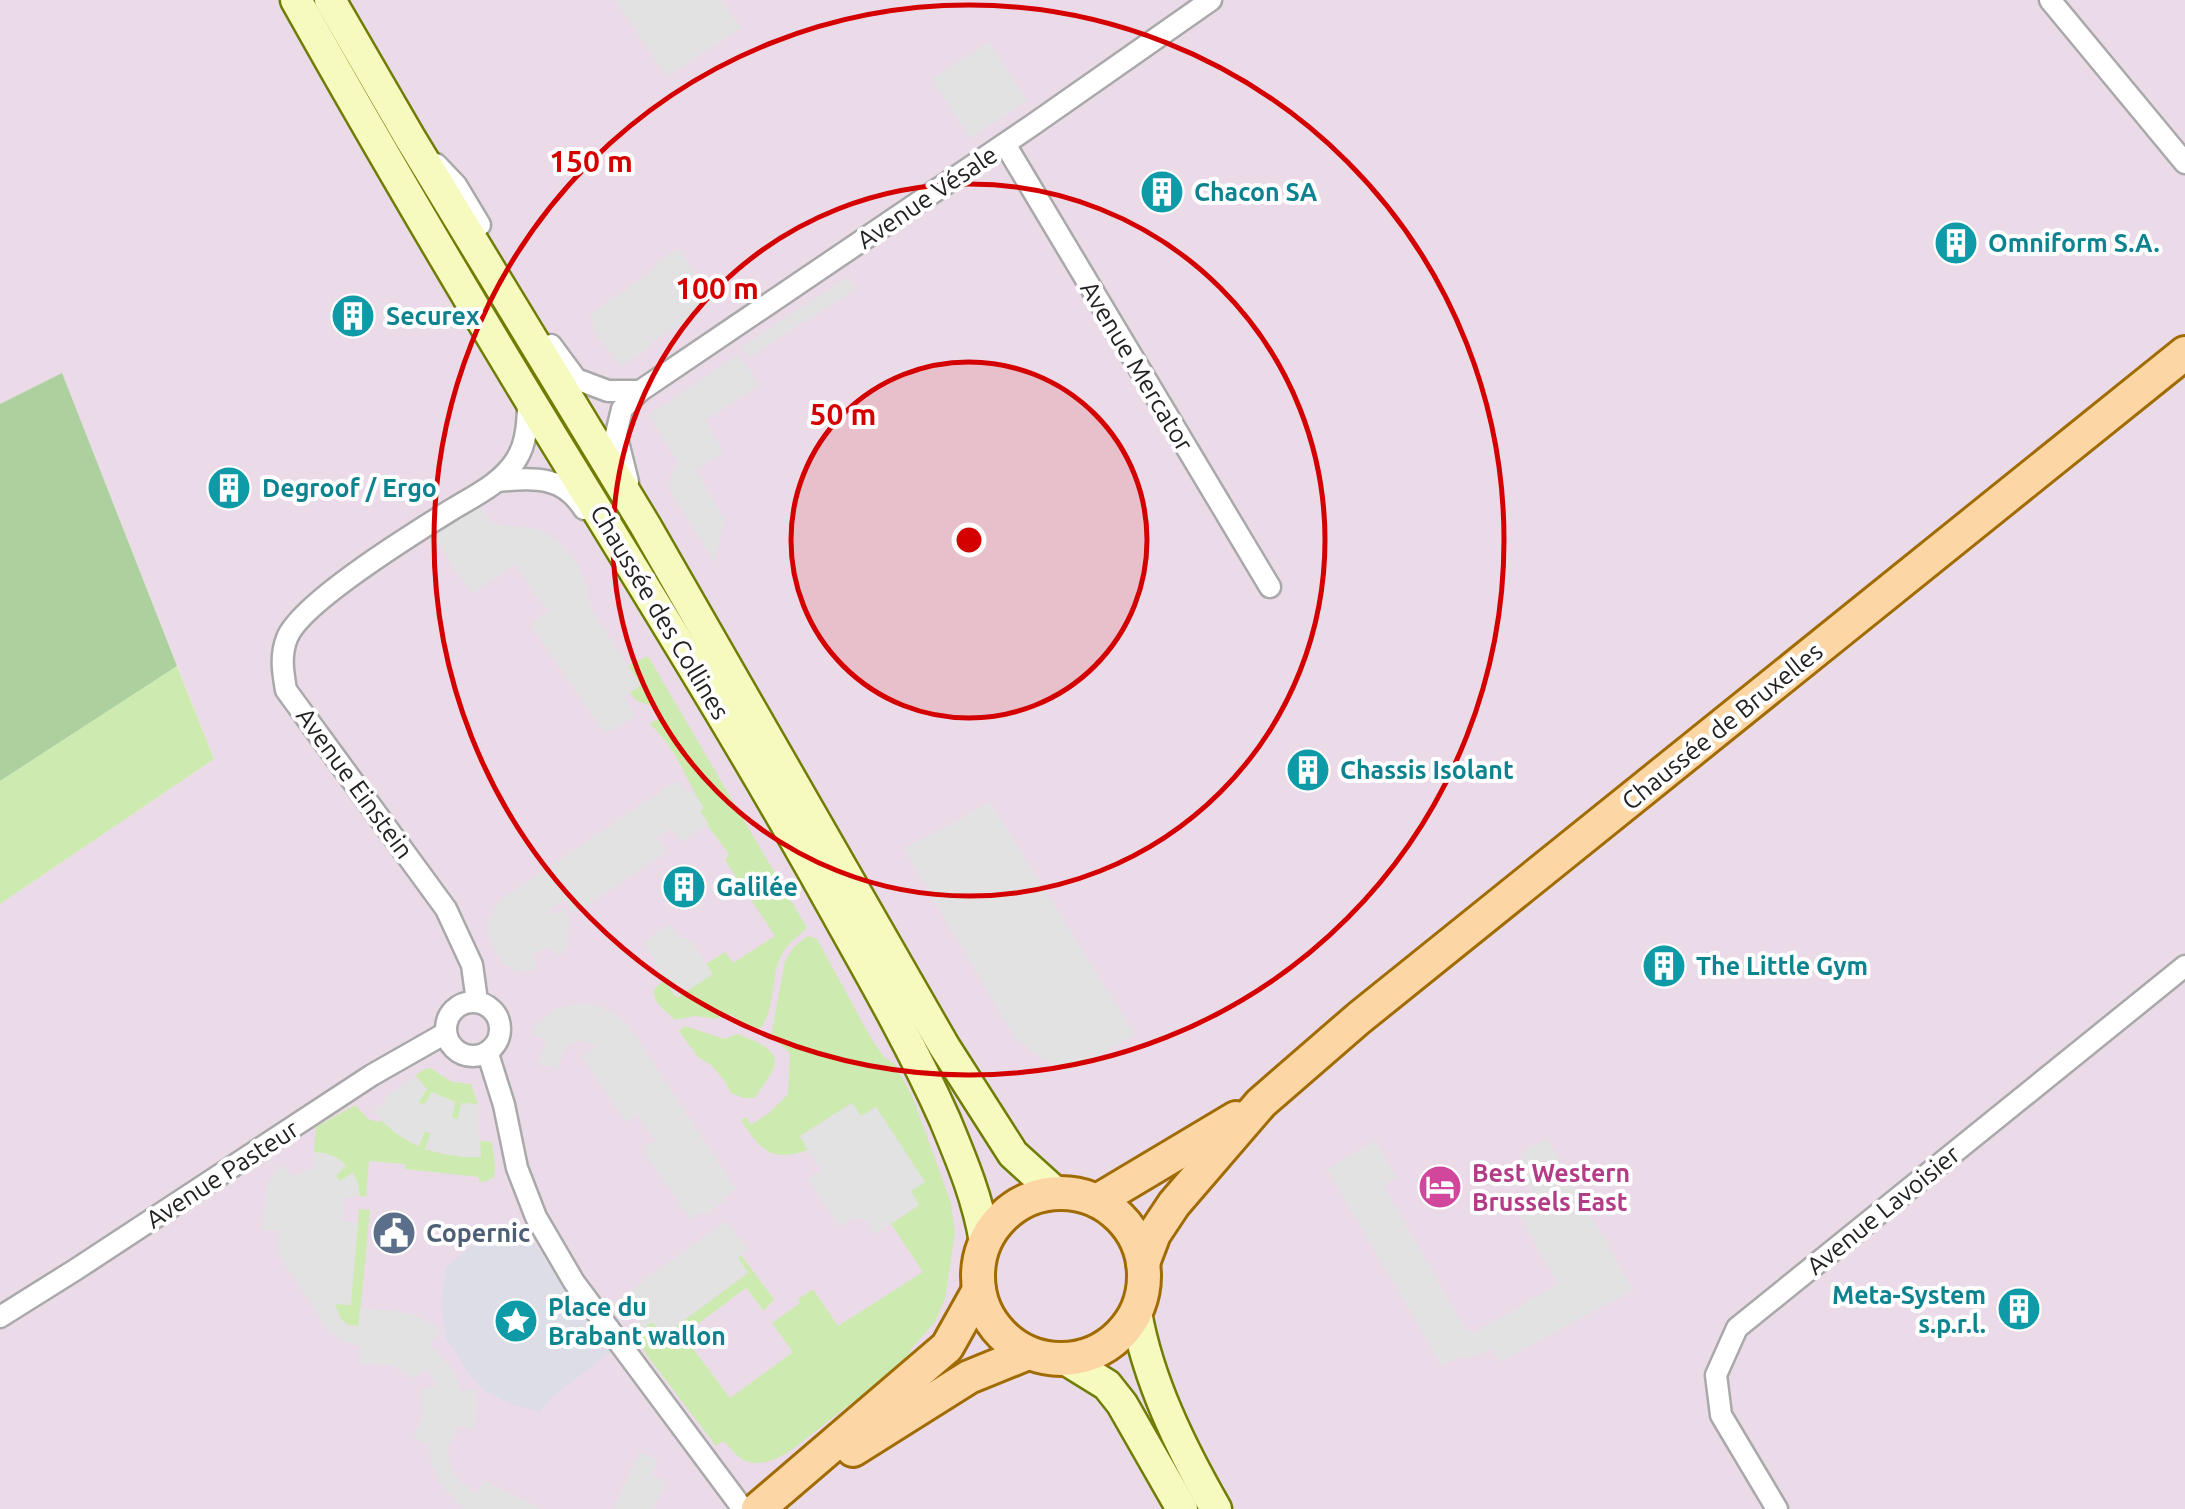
<svg xmlns="http://www.w3.org/2000/svg" width="2185" height="1509" viewBox="0 0 2185 1509" font-family="Ubuntu,sans-serif">
	<rect width="100%" height="100%" fill="#f2efe9"/>
	<polygon fill="#ebdbe8" points="0,0 2185,0 2185,1509 0,1509 0,904 214,759 62,374 0,404"/>
	<g fill="#cdebb0">
		<path d="M648,656L807,928C799,935 790,942 784,951C769,974 777,1005 761,1028L750,1029L741,1026L738,1019L729,1014L716,1019L695,1016L675,1020C664,1008 640,995 664,981L676,997L712,974L706,964L725,952L733,963L775,936L725,860L729,854L707,825L708,823L700,810L703,807C686,780 675,744 649,724L660,718L659,708L637,701L630,693L641,685L628,666Z"/>
		<polygon points="177,666 214,759 0,904 0,781"/>
		<path d="M808,936L817,939L872,1040L885,1058L895,1064L913,1098L951,1203L955,1233L945,1299L935,1322L911,1349L908,1359L794,1448C780,1458 761,1468 743,1460C736,1456 729,1446 723,1441L716,1446L646,1354L641,1344L643,1329L652,1322L663,1336L748,1273L738,1258L741,1255L774,1299L764,1311L746,1288L683,1335L730,1398L793,1352L772,1323L800,1303L798,1299L813,1289L838,1326L923,1272L891,1224L919,1205L910,1191L924,1182L876,1107L861,1117L852,1103L800,1136L808,1150C772,1163 760,1150 741,1120L746,1117L751,1125L769,1113L788,1094L790,1053L771,1036L785,961L794,947Z"/>
		<path d="M685,1026L724,1039L737,1034C785,1051 783,1061 754,1098H743L731,1093L724,1080L711,1065L699,1058L679,1031Z"/>
		<polygon points="430,1068 452,1082 471,1084 478,1104 469,1104 458,1120 451,1118 455,1102 447,1101 423,1105 418,1102 427,1089 415,1075 425,1069"/>
		<path d="M355,1105L368,1119L379,1122L380,1120L403,1138L418,1146L425,1131L431,1134L425,1149C443,1155 461,1157 481,1157L480,1141L492,1142L495,1166L494,1177L487,1181L479,1182V1177L405,1169V1164L369,1161L366,1197L360,1196L358,1184L339,1181L335,1176L346,1166L314,1152L316,1127Z"/>
		<polygon points="359,1209 370,1210 359,1326 348,1325 341,1319 334,1303 350,1305"/>
	</g>
	<polygon fill="#add19e" points="62,373 177,666 0,781 0,404"/>
	<g fill="#e2e2e2">
		<polygon points="615,0 722,0 741,28 667,77"/>
		<polygon points="989,42 1027,101 970,138 932,79"/>
		<polygon points="678,248 715,302 651,343 650,347 621,367 593,328 593,321 590,314 646,276 657,263"/>
		<polygon points="848,277 856,289 749,357 742,346"/>
		<polygon points="739,354 759,385 705,420 723,452 696,470 724,519 714,562 668,486 677,461 649,415"/>
		<polygon points="480,507 492,524 538,529 559,542 577,564 586,585 590,608 641,685 624,697 635,716 605,734 531,625 548,611 515,565 472,593 432,536"/>
		<polygon points="678,780 687,793 692,790 704,808 700,811 709,824 681,842 672,829 657,838 666,852 574,914 565,900 552,908 553,915 565,908 570,921 567,945 560,956 549,947 534,954 535,971 516,971 503,963 492,946 488,934 488,922 497,904 507,895"/>
		<polygon points="990,802 1135,1035 1068,1072 1042,1058 1015,1038 904,849"/>
		<polygon points="670,924 680,937 690,940 713,974 677,998 667,985 652,956 643,943"/>
		<polygon points="580,1004 592,1004 613,1012 630,1028 736,1189 723,1198 724,1201 705,1215 702,1212 690,1220 643,1150 655,1141 638,1115 626,1122 582,1056 596,1047 588,1042 579,1041 569,1045 563,1053 558,1069 538,1064 546,1041 531,1033 538,1022 557,1008"/>
		<polygon points="415,1077 427,1089 419,1102 424,1105 432,1092 455,1102 452,1118 458,1119 461,1103 478,1104 478,1131 481,1157 462,1157 425,1149 431,1133 425,1131 419,1146 395,1133 374,1112 386,1102 384,1098"/>
		<polygon points="852,1103 861,1116 876,1107 925,1182 911,1191 919,1205 875,1234 866,1220 854,1218 840,1227 808,1179 821,1170 800,1137"/>
		<polygon points="1547,1138 1633,1290 1500,1362 1492,1349 1472,1357 1457,1358 1442,1366 1327,1169 1376,1141 1396,1178 1384,1186 1465,1329 1474,1333 1558,1284 1513,1204 1532,1194 1529,1188 1522,1153"/>
		<polygon points="314,1152 325,1153 337,1158 346,1165 336,1176 340,1181 353,1172 358,1184 360,1196 344,1198 342,1221 358,1223 351,1305 335,1304 341,1319 348,1325 358,1326 360,1308 393,1311 414,1314 442,1331 430,1344 450,1366 458,1382 460,1392 476,1389 477,1409 474,1429 458,1426 448,1448 450,1467 457,1478 476,1494 484,1481 542,1509 466,1509 457,1503 441,1484 432,1465 428,1445 413,1438 423,1416 421,1391 436,1385 432,1376 425,1369 413,1379 394,1365 360,1364 361,1347 339,1339 329,1331 282,1260 278,1251 279,1231 263,1230 266,1195 268,1183 275,1172 282,1164 292,1176 313,1168"/>
		<polygon points="726,1221 748,1250 738,1258 748,1272 663,1336 652,1322 643,1329 620,1298"/>
		<polygon points="640,1452 658,1460 651,1475 666,1482 653,1509 613,1509"/>
	</g>
	<polygon fill="#dddde8" points="521,1222 564,1288 612,1351 552,1397 540,1412 511,1404 485,1391 469,1374 446,1338 441,1304 446,1267 469,1248"/>
	<g fill="none" stroke-linecap="round" stroke-linejoin="round">
		<defs>
			<g id="minor">
				<polyline points="2050,0 2185,163"/>
				<polyline points="1005,144 1270,587"/>
				<polyline points="436,164 456,185 480,225"/>
				<polyline points="551,345 576,379 608,391 640,391"/>
				<path d="M498,481C534,478 563,475 584,509"/>
				<polyline points="628,482 616,434 622,409 640,391 1031,126 1211,0"/>
				<path d="M477,1001L472,965L446,909L286,690C283,672 280,656 287,638C301,602 419,530 456,507C478,494 502,482 516,460C527,443 528,420 528,400"/>
				<circle cx="473" cy="1029" r="27"/>
				<polyline points="488,1054 504,1105 517,1168 536,1217 574,1282 743,1509"/>
				<polyline points="0,1317 75,1270 372,1075 444,1034"/>
				<polyline points="1777,1509 1721,1415 1716,1375 1737,1328 2185,966"/>
			</g>
			<g id="secondary">
				<path d="M296,0C370,132 447,263 525,392C622,552 722,710 814,873C859,954 907,1035 945,1120C962,1161 978,1199 985,1242"/>
				<polyline points="330,0 410,138 645,525 944,1046 1013,1154 1056,1193"/>
				<path d="M1136,1312C1148,1381 1181,1448 1216,1509"/>
				<polyline points="1065,1359 1107,1385 1122,1404 1182,1509"/>
			</g>
			<g id="primary">
				<circle cx="1061" cy="1276" r="83"/>
				<polyline points="1097,1201 1236,1118"/>
				<polyline points="1143,1263 1154,1234 1174,1204 1261,1103 1359,1018 2185,353"/>
				<polyline points="853,1450 969,1377 1028,1353"/>
				<polyline points="758,1509 947,1347 979,1290"/>
			</g>
		</defs>
		<use href="#minor" stroke="#a9a9a9" stroke-width="25"/>
		<use href="#secondary" stroke="#707d05" stroke-width="35"/>
		<use href="#primary" stroke="#a06b00" stroke-width="38"/>
		<use href="#minor" stroke="#fff" stroke-width="20"/>
		<use href="#secondary" stroke="#f7fabf" stroke-width="30"/>
		<use href="#primary" stroke="#fcd6a4" stroke-width="32"/>
	</g>
	<circle cx="969" cy="540" r="178" fill="#d40000" fill-opacity=".12"/>
	<g fill="none" stroke="#d40000" stroke-width="5">
		<circle cx="969" cy="540" r="178"/>
		<circle cx="969" cy="540" r="356"/>
		<circle cx="969" cy="540" r="535"/>
	</g>
	<defs>
		<symbol id="building-disc" viewBox="-11 -11 22 22"><circle r="9.5" fill="#0f9aa8" stroke="#fff"/><path d="M-4-6H4V6H1V3H-1V6H-4ZM-2.5-4.3h1.7v1.8h-1.7ZM.8-4.3h1.7v1.8H.8ZM-2.5-1h1.7V.8h-1.7ZM.8-1h1.7V.8H.8Z" fill="#fff"/></symbol>
		<symbol id="hotel-disc" viewBox="-11 -11 22 22"><circle r="9.5" fill="#d1479c" stroke="#fff"/><path d="M-6-4.5h1.5V1H6V5H4.5V3h-9V5H-6ZM-4 0a1.8 1.8 0 1 1 3.6 0ZM.5 0V-2.5h3Q6-2.5 6 0Z" fill="#fff"/></symbol>
		<symbol id="civic-disc" viewBox="-11 -11 22 22"><circle r="9.5" fill="#5c6f8a" stroke="#fff"/><path d="M-.6-6.5H3V-4.5H.6V-3L4-1V1h2V6H-6V1h2V-1L-.6-3ZM-1.2 2.5V6h2.4V2.5Z" fill="#fff"/></symbol>
		<symbol id="sight-disc" viewBox="-11 -11 22 22"><circle r="9.5" fill="#0f9aa8" stroke="#fff"/><path d="M0-6L1.8-2.2L6-1.7L2.9 1.2L3.7 5.4L0 3.3L-3.7 5.4L-2.9 1.2L-6-1.7L-1.8-2.2Z" fill="#fff"/></symbol>
	</defs>
	<g fill-rule="evenodd">
		<use href="#building-disc" x="1137" y="167" width="50" height="50"/>
		<use href="#building-disc" x="1931" y="218" width="50" height="50"/>
		<use href="#building-disc" x="328" y="291" width="50" height="50"/>
		<use href="#building-disc" x="204" y="463" width="50" height="50"/>
		<use href="#building-disc" x="1283" y="745" width="50" height="50"/>
		<use href="#building-disc" x="659" y="862" width="50" height="50"/>
		<use href="#building-disc" x="1639" y="941" width="50" height="50"/>
		<use href="#hotel-disc" x="1415" y="1162" width="50" height="50"/>
		<use href="#civic-disc" x="369" y="1208" width="50" height="50"/>
		<use href="#building-disc" x="1994" y="1284" width="50" height="50"/>
		<use href="#sight-disc" x="491" y="1296" width="50" height="50"/>
	</g>
	<g text-anchor="middle" stroke-width="8" stroke-linejoin="round" paint-order="stroke">
		<g font-size="25" font-weight="bold" fill="#0d838f" stroke="#fff" text-anchor="start">
			<text x="1194" y="201">Chacon SA</text>
			<text x="1988" y="252">Omniform S.A.</text>
			<text x="386" y="325">Securex</text>
			<text x="262" y="497">Degroof / Ergo</text>
			<text x="1340" y="779">Chassis Isolant</text>
			<text x="716" y="896">Galilée</text>
			<text x="1696" y="975">The Little Gym</text>
			<text x="1986" y="1304" text-anchor="end">Meta-System<tspan x="1986" dy="29">s.p.r.l.</tspan></text>
			<text x="548" y="1316">Place du<tspan x="548" dy="29">Brabant wallon</tspan></text>
		</g>
		<g font-size="25" fill="#222" stroke="#fff">
			<text transform="translate(927 197) rotate(-34)" y="9">Avenue Vésale</text>
			<text transform="translate(1137 366) rotate(59)" y="9">Avenue Mercator</text>
			<text transform="translate(660 612) rotate(59)" y="9">Chaussée des Collines</text>
			<text transform="translate(1722 726) rotate(-39)" y="9">Chaussée de Bruxelles</text>
			<text transform="translate(355 783) rotate(54)" y="9">Avenue Einstein</text>
			<text transform="translate(222 1174) rotate(-33)" y="9">Avenue Pasteur</text>
			<text transform="translate(1883 1210) rotate(-39)" y="9">Avenue Lavoisier</text>
		</g>
		<g font-size="25" font-weight="bold" fill="#b23c85" stroke="#fff" text-anchor="start">
			<text x="1472" y="1182">Best Western<tspan x="1472" dy="29">Brussels East</tspan></text>
		</g>
		<g font-size="25" font-weight="bold" fill="#4e5e75" stroke="#fff" text-anchor="start">
			<text x="426" y="1242">Copernic</text>
		</g>
	</g>
	<circle cx="969" cy="540" r="15" fill="#d40000" stroke="#fff" stroke-width="5"/>
	<g font-size="30" text-anchor="middle" font-weight="bold" fill="#d40000" stroke="#fff" stroke-width="8" stroke-linejoin="round" paint-order="stroke">
		<text x="591" y="172">150 m</text>
		<text x="717" y="299">100 m</text>
		<text x="843" y="425">50 m</text>
	</g>
</svg>
